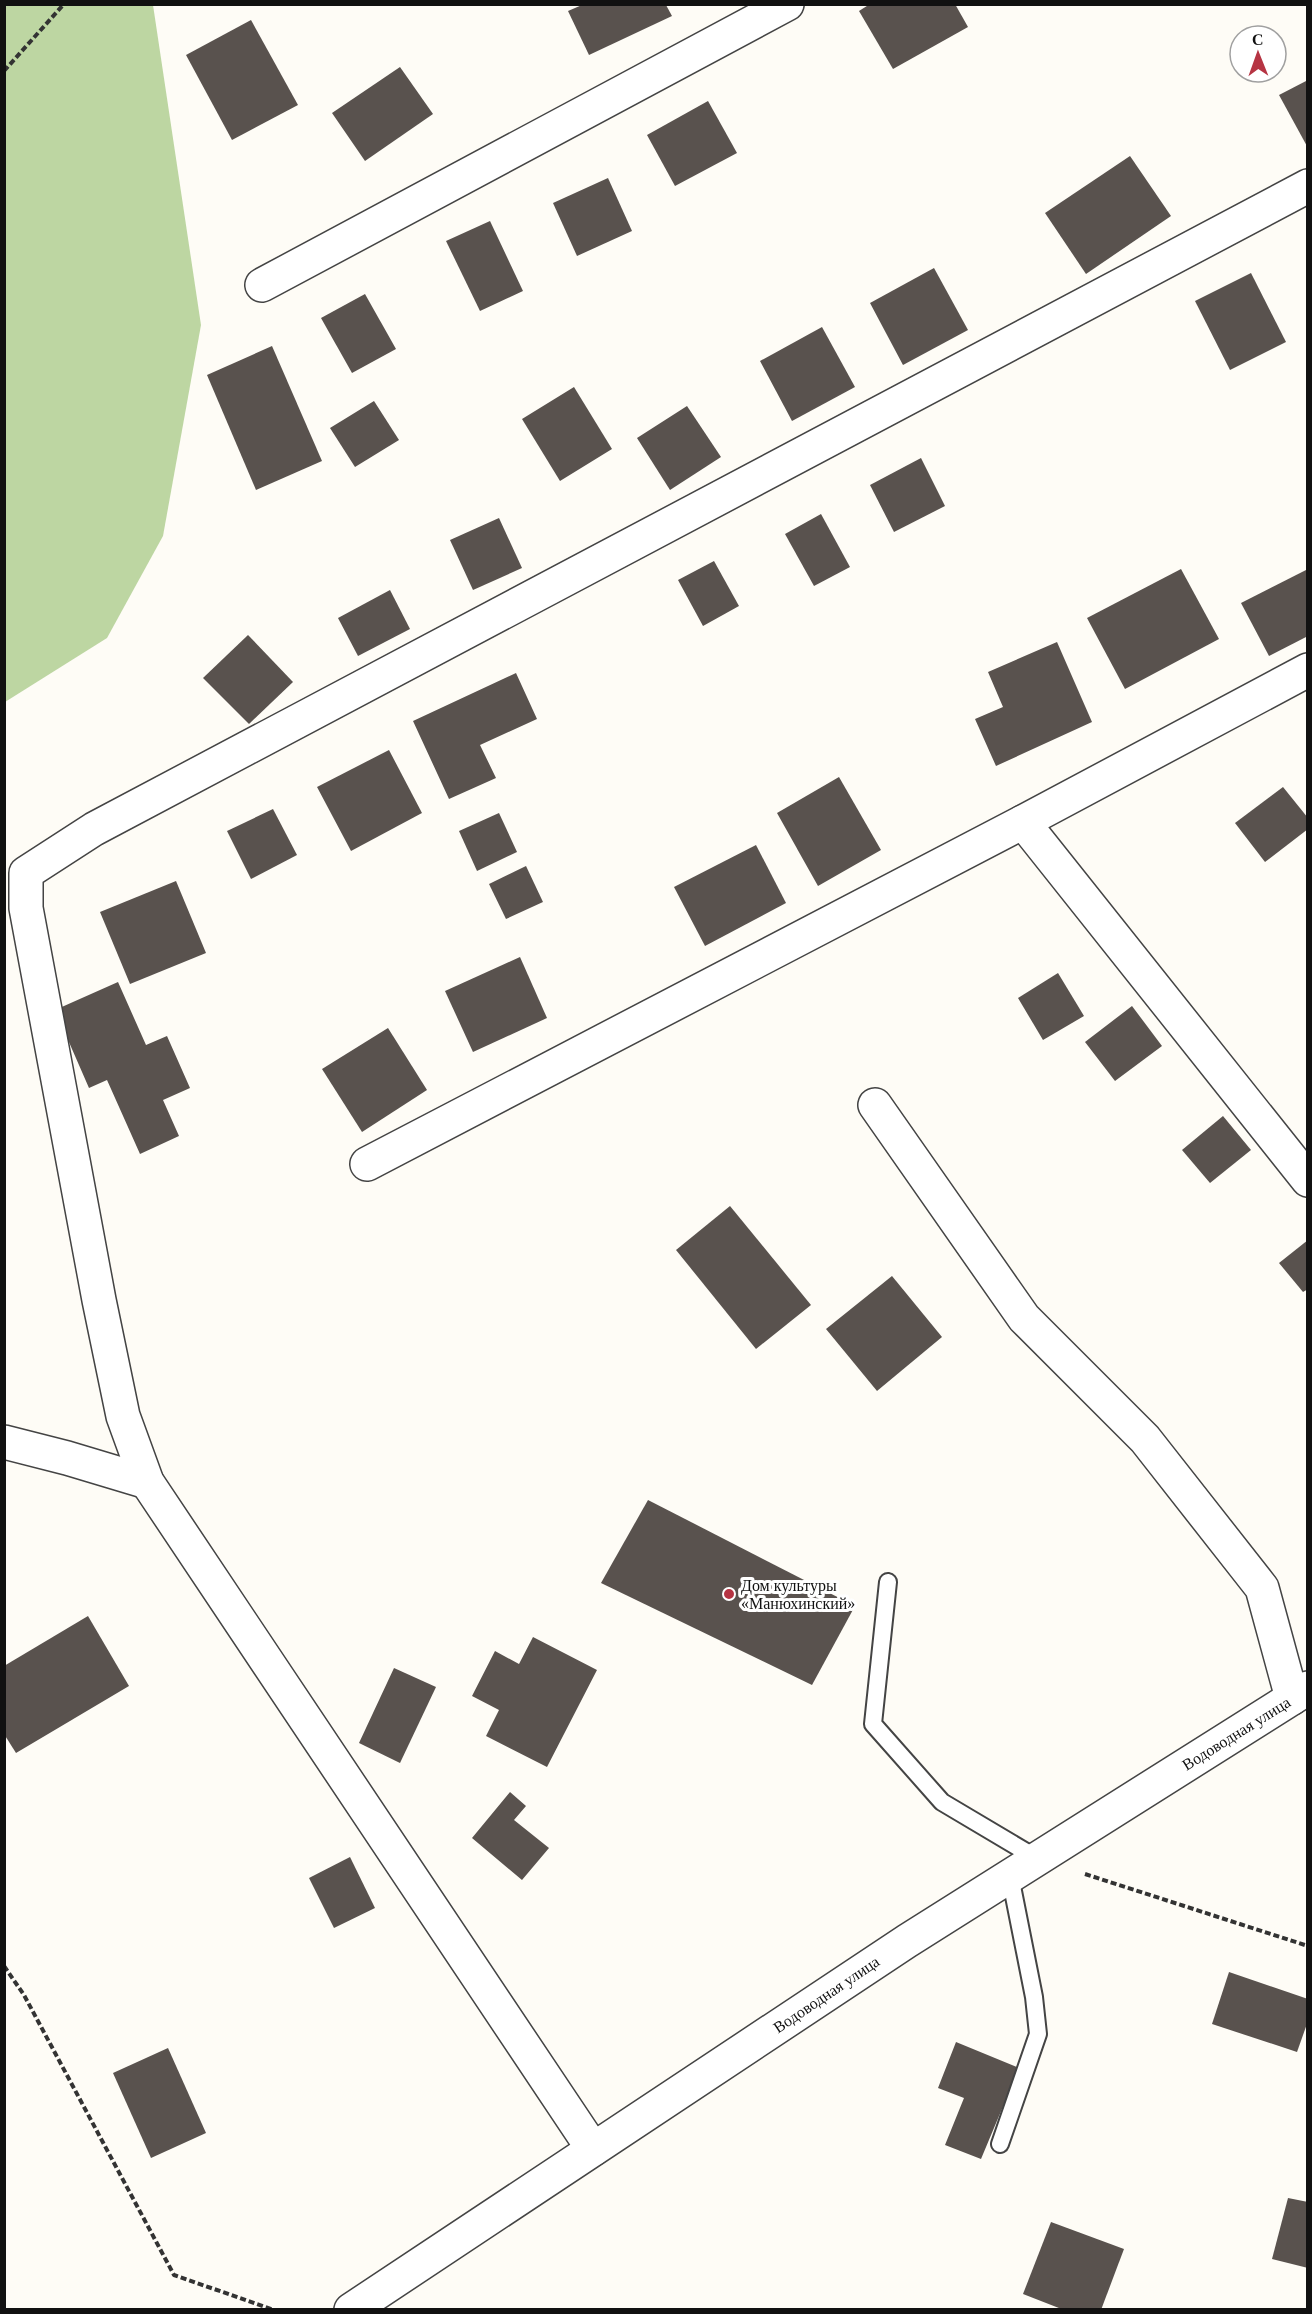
<svg xmlns="http://www.w3.org/2000/svg" width="1312" height="2314" viewBox="0 0 1312 2314" font-family="Georgia,serif">
	<rect width="100%" height="100%" fill="#fefcf6"/>
	<polygon fill="#bdd6a2" points="5,4 153,5 201,325 163,536 107,638 5,702"/>
	<g fill="#59524e">
		<polygon points="870,4 955,4 968,27 893,69 859,11"/>
		<polygon points="582,5 666,5 672,16 589,55 568,11"/>
		<polygon points="251,20 298,105 232,140 186,55"/>
		<polygon points="400,67 433,114 365,161 332,113"/>
		<polygon points="1308,80 1308,148 1279,95"/>
		<polygon points="708,101 737,153 675,186 647,135"/>
		<polygon points="1130,156 1171,216 1086,274 1045,213"/>
		<polygon points="608,178 632,231 577,256 553,203"/>
		<polygon points="490,221 523,291 480,311 446,241"/>
		<polygon points="934,268 968,330 903,365 870,303"/>
		<polygon points="1251,273 1286,342 1230,370 1195,301"/>
		<polygon points="365,294 396,349 352,373 321,318"/>
		<polygon points="822,327 855,387 792,421 760,361"/>
		<polygon points="272,346 322,461 256,490 207,375"/>
		<polygon points="574,387 612,449 560,481 522,419"/>
		<polygon points="374,401 399,440 355,467 330,428"/>
		<polygon points="687,406 721,457 670,490 637,438"/>
		<polygon points="921,458 945,506 894,532 870,485"/>
		<polygon points="821,514 850,567 814,586 785,534"/>
		<polygon points="499,518 522,568 473,590 450,540"/>
		<polygon points="714,561 739,606 703,626 678,580"/>
		<polygon points="1181,569 1219,639 1125,689 1087,618"/>
		<polygon points="1308,569 1308,636 1269,656 1241,603"/>
		<polygon points="390,590 410,629 358,656 338,618"/>
		<polygon points="248,635 293,682 249,724 203,678"/>
		<polygon points="1057,642 1092,722 996,766 975,719 1003,707 988,672"/>
		<polygon points="516,673 537,719 480,745 496,778 449,799 413,721"/>
		<polygon points="389,750 422,813 351,851 317,787"/>
		<polygon points="839,777 881,850 818,886 777,813"/>
		<polygon points="1283,787 1308,818 1308,829 1265,862 1235,823"/>
		<polygon points="273,809 297,855 251,879 227,831"/>
		<polygon points="499,813 517,852 477,871 459,831"/>
		<polygon points="756,845 786,903 705,946 674,887"/>
		<polygon points="526,866 543,902 506,919 489,884"/>
		<polygon points="176,881 206,953 130,984 100,912"/>
		<polygon points="520,957 547,1018 473,1052 445,991"/>
		<polygon points="1058,973 1084,1016 1043,1040 1018,998"/>
		<polygon points="118,982 146,1045 167,1036 190,1088 163,1100 179,1136 140,1154 107,1080 89,1088 55,1010"/>
		<polygon points="1132,1006 1162,1046 1115,1081 1085,1042"/>
		<polygon points="388,1028 427,1090 362,1132 322,1069"/>
		<polygon points="1223,1116 1251,1150 1210,1183 1182,1150"/>
		<polygon points="730,1206 811,1305 756,1349 676,1250"/>
		<polygon points="1308,1240 1308,1289 1303,1292 1279,1263"/>
		<polygon points="892,1276 942,1337 877,1391 826,1329"/>
		<polygon points="648,1500 855,1606 812,1685 601,1583"/>
		<polygon points="88,1616 129,1686 16,1753 4,1734 4,1666"/>
		<polygon points="533,1637 597,1670 547,1767 486,1736 499,1710 472,1696 495,1651 519,1664"/>
		<polygon points="394,1668 436,1687 400,1763 359,1743"/>
		<polygon points="510,1792 526,1806 514,1820 549,1848 522,1880 472,1838"/>
		<polygon points="350,1857 375,1908 334,1928 309,1878"/>
		<polygon points="1229,1972 1308,1999 1308,2021 1297,2052 1212,2024"/>
		<polygon points="956,2042 1019,2068 981,2159 945,2145 964,2098 938,2088"/>
		<polygon points="168,2048 206,2133 151,2158 113,2073"/>
		<polygon points="1288,2198 1308,2202 1308,2268 1272,2259"/>
		<polygon points="1051,2222 1124,2249 1101,2310 1064,2310 1023,2294"/>
	</g>
	<g fill="none" stroke-linecap="round" stroke-linejoin="round">
		<defs>
			<g id="service">
				<polyline points="888,1582 873,1724 942,1802 1038,1859"/>
				<polyline points="1000,2144 1038,2034 1034,1997 1010,1876"/>
			</g>
			<g id="minor">
				<polyline points="262,285 787,4"/>
				<polyline points="1023,822 1308,1180"/>
				<polyline points="875,1105 1024,1318 1145,1439 1262,1588 1292,1698"/>
				<polyline points="367,1164 1023,822 1308,670"/>
				<polyline points="4,1442 67,1458 147,1482"/>
				<polyline points="593,2149 147,1482 123,1416 99,1300 26,908 26,873 94,829 1308,186"/>
				<polyline points="351,2310 907,1941 1308,1688"/>
			</g>
		</defs>
		<use href="#service" stroke="#444" stroke-width="20"/>
		<use href="#minor" stroke="#444" stroke-width="36"/>
		<g stroke="#333" stroke-width="4" stroke-dasharray="6 3" stroke-linecap="butt">
			<polyline points="4,71 64,4"/>
			<polyline points="1085,1874 1308,1946"/>
			<polyline points="4,1966 24,1995 174,2275 274,2310"/>
		</g>
		<use href="#service" stroke="#fff" stroke-width="16"/>
		<use href="#minor" stroke="#fff" stroke-width="33"/>
	</g>
	<circle fill="#b63443" stroke="#fff" stroke-width="2" cx="729" cy="1594" r="6"/>
	<g text-anchor="middle" stroke-width="6" stroke-linejoin="round" paint-order="stroke">
		<g font-size="16" fill="#111" stroke="#fff" text-anchor="start">
			<text x="741" y="1591">Дом культуры<tspan x="741" dy="18">«Манюхинский»</tspan></text>
		</g>
		<g font-size="16" fill="#111" stroke="#fff">
			<text transform="translate(1236 1733) rotate(-32)" y="6">Водоводная улица</text>
			<text transform="translate(826 1994) rotate(-34)" y="6">Водоводная улица</text>
		</g>
	</g>
	<rect width="1312" height="2314" fill="none" stroke="#111111" stroke-width="12"/>
	<g transform="translate(1258 54) rotate(359)"><circle r="28" fill="#ffffff" stroke="#a0a0a0" stroke-width="1.5"/>
	<path d="M0-4.5L10 22L0 15L-10 22Z" fill="#b63443"/>
	<text y="-9" font-size="16" font-weight="bold" text-anchor="middle" fill="#111111">С</text>
	</g>
</svg>
